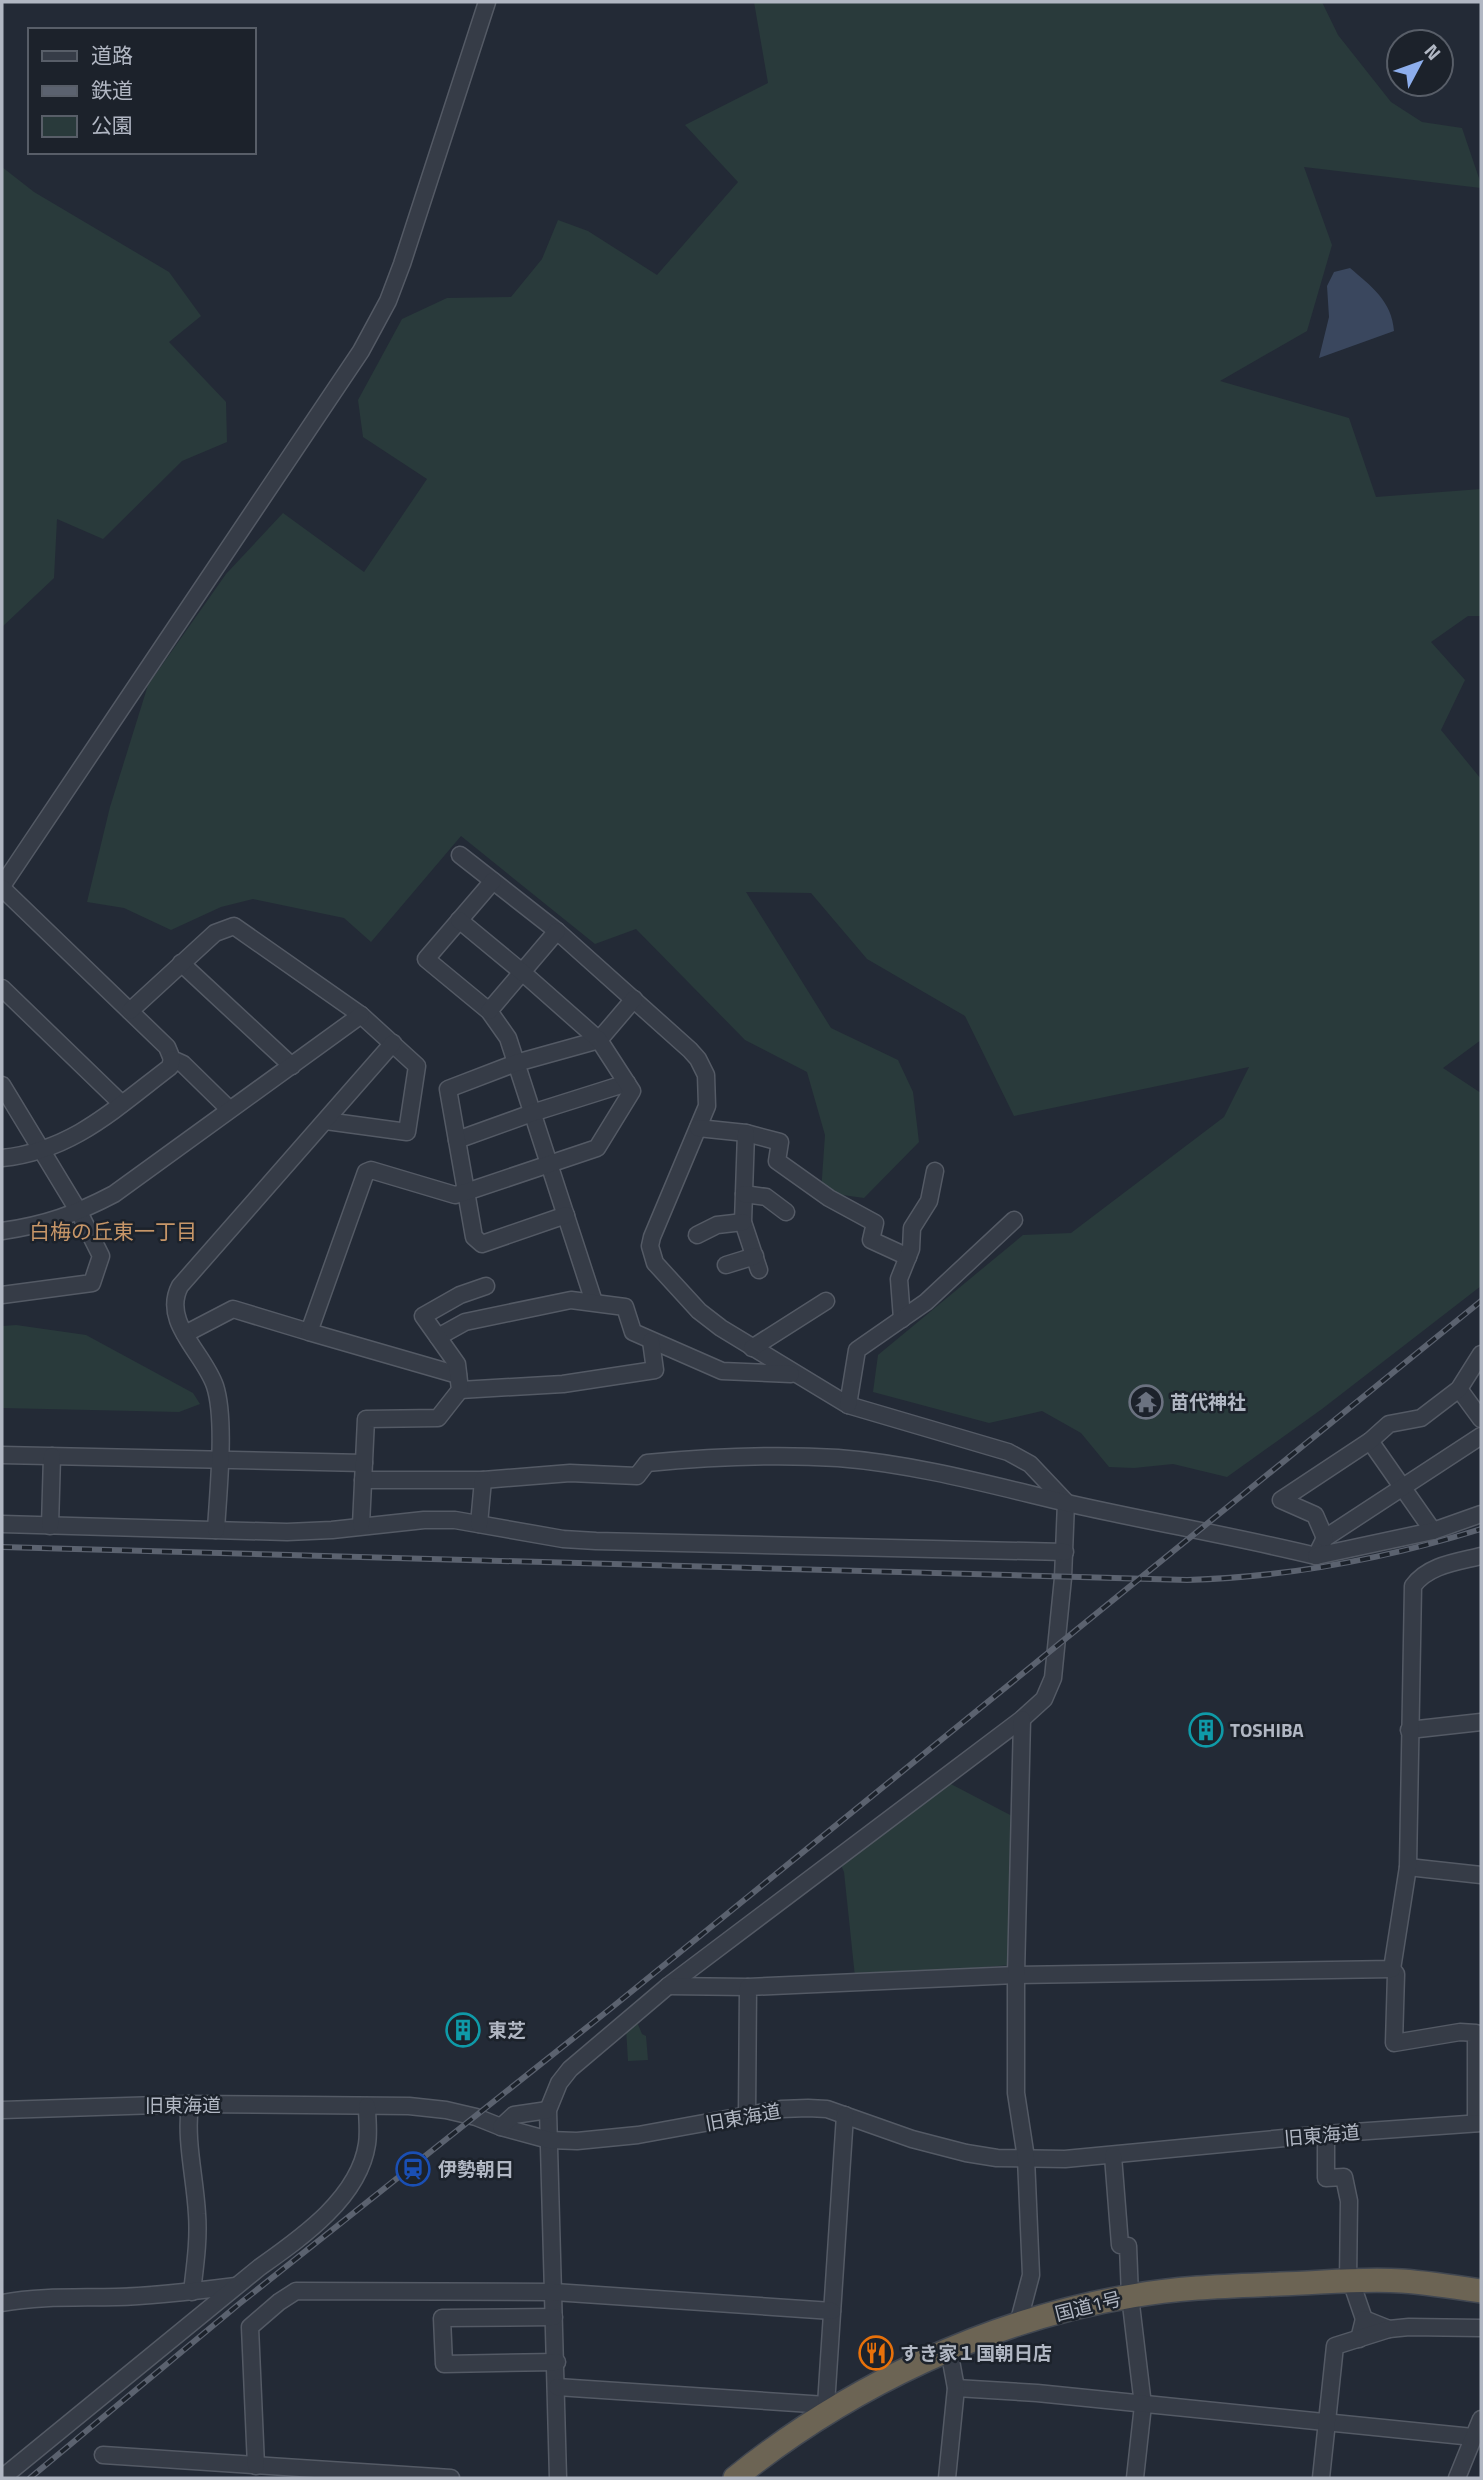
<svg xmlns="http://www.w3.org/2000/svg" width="1483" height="2480" viewBox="0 0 1483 2480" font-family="'Titillium Web','Noto Sans JP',sans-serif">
	<rect width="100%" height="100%" fill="#232a36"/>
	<g fill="#293a3b">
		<polygon points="754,2 1322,2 1338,35 1391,102 1422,122 1462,128 1481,184 1481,188 1304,167 1332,245 1307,331 1220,381 1349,418 1376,497 1481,489 1481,616 1468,616 1431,642 1465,680 1441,730 1481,779 1481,1040 1443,1068 1481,1093 1481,1286 1322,1409 1227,1477 1173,1464 1134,1468 1109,1467 1081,1433 1042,1411 989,1423 873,1392 878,1355 1023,1235 1071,1233 1224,1117 1249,1067 1014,1116 965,1016 867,959 811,893 746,892 831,1028 898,1060 913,1092 919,1142 864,1198 821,1192 825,1135 807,1072 745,1040 636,929 595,944 461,836 371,942 344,918 253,899 221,907 171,930 124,908 87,902 110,807 148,685 226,574 283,513 364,572 427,479 363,437 358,400 402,319 447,298 511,297 542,259 558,220 588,231 657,275 738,182 685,125 768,83"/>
		<polygon points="2,167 34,192 169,272 201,316 169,342 226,402 227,442 182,461 103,539 57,519 54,578 2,627"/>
		<polygon points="16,1325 86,1335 193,1393 200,1404 179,1412 2,1408 2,1326"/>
		<polygon points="947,1782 1014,1817 1011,1965 855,1977 844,1872 840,1863"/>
		<polygon points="637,2022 642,2034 646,2036 648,2060 628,2061 626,2028"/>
	</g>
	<path fill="#3a475e" d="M1350,268C1371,286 1392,301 1394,331L1319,358L1329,317L1327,286L1334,272Z"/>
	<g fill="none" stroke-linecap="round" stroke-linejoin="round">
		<defs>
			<g id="minor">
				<polyline points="460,855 557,931 690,1050 698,1059 706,1075 707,1106 652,1237 650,1246 655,1263 699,1311 721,1328 848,1405 1008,1452 1030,1464 1066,1502 1063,1578 1053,1678 1044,1699 1022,1719 668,1986 570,2069 559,2083 548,2110 558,2478"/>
				<polyline points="493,881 426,959 489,1011 508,1038 594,1302"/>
				<polyline points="2,886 361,351 388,301 402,264 487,2"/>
				<polyline points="2,888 167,1047 172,1059 183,1064 229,1109"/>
				<polyline points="181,963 292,1066"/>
				<polyline points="2,988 122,1104"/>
				<polyline points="130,1011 215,933 234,926 361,1015 417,1066 407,1132 326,1121"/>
				<polyline points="489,1011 557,931"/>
				<polyline points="2,1085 79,1212 101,1256 92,1283 2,1295"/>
				<polyline points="698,1128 746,1133 780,1142 777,1161 829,1198 875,1223 871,1240 908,1257"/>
				<polyline points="746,1133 743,1222 759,1270"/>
				<polyline points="457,1140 532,1113 627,1083"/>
				<path d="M2,1158C72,1151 116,1108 170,1067L172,1059"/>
				<polyline points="744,1194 766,1197 786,1212"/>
				<polyline points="566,1215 482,1244 474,1237 448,1089 516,1063 599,1040 634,999"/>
				<path d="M2,1231C45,1225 76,1214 114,1194L361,1015"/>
				<polyline points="697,1235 717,1225 743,1222"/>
				<polyline points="726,1265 755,1256"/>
				<polyline points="902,1319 899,1279 911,1249 912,1228 929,1201 935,1171"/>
				<polyline points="185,1334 233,1309 309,1332"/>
				<polyline points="438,1337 465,1322 571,1300 625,1307 633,1332 722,1371 791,1374"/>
				<polyline points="752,1348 826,1301"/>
				<polyline points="458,1375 309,1332 366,1172 371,1170 455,1195 466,1192 597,1148 632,1091 599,1040 522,972 459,920"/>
				<polyline points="1459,1389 1481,1419"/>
				<polyline points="460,1390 563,1384 655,1370 651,1341"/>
				<polyline points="848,1405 857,1350 926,1302 1014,1220"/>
				<polyline points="1370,1441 1433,1531"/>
				<polyline points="2,1455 364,1463"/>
				<path d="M363,1480H483L570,1473L637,1476L647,1463C710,1457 774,1454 838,1458C915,1464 991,1485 1067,1503C1150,1522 1234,1536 1316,1556L1325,1538L1481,1436"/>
				<polyline points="2,1524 287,1532 332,1530 424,1520 455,1520 563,1539 596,1541 1065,1552"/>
				<polyline points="479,1524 483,1480"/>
				<polyline points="361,1525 366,1419 438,1418 460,1390 457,1364 423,1316 460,1295 486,1286"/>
				<polyline points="50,1526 52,1456"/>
				<path d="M216,1530C218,1493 226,1420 215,1386C204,1353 161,1322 180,1286L393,1043"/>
				<polyline points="1325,1538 1315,1515 1281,1500 1370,1441 1389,1424 1421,1418 1459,1389 1481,1354"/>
				<polyline points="1316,1556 1433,1531 1481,1514"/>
				<polyline points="1409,1730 1481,1722"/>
				<polyline points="1408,1867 1481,1875"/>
				<polyline points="1392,1969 1396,1974 1394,2043 1460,2032 1476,2033 1476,2123"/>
				<polyline points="668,1986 748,1987"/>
				<path d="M190,2104C185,2141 195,2177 197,2214C199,2240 195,2266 192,2292"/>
				<polyline points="2,2110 190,2104 409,2106 446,2110 476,2117 501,2127 549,2140 577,2141 638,2135 781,2109 808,2108 827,2109 912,2139 966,2153 997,2158 1065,2159 1326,2134 1481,2123"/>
				<path d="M747,2116L748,1987L1016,1975L1392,1969L1408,1867L1413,1586C1428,1565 1457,1562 1481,1556"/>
				<polyline points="501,2127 514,2115 548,2110"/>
				<polyline points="1326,2134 1326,2178 1344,2177 1349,2201 1348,2282"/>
				<polyline points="1113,2156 1120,2245 1128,2246 1130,2296 1143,2405 1135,2478"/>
				<polyline points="1355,2282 1354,2290 1364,2319"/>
				<path d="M2,2303C41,2296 77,2298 116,2297C156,2296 196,2291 236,2286"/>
				<polyline points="554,2317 442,2318 444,2364 557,2362"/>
				<polyline points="1018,2324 1031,2275 1026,2158 1016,2093 1016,1975 1022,1719"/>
				<polyline points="1359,2339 1364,2319 1389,2329 1409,2327 1481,2328"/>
				<polyline points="557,2387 826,2405 830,2410"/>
				<polyline points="956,2388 1037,2393 1473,2437"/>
				<polyline points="826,2405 845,2115"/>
				<polyline points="103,2455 451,2478"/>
				<polyline points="256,2466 250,2327 279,2302 296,2291 554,2292 832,2311"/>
				<path d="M2,2478L260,2267C301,2238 359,2198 367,2144C369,2132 367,2118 367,2106"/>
				<polyline points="947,2478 956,2388 949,2350"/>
				<polyline points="1321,2478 1335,2346 1389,2329"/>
				<polyline points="1457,2478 1481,2419"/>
			</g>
			<path id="highway" d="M735,2478C848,2387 988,2320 1132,2296C1181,2287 1231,2286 1280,2284C1320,2283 1362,2278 1402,2281C1429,2283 1455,2287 1481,2291"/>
		</defs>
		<use href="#minor" stroke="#545a65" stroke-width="19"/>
		<use href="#highway" stroke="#414751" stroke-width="26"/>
		<use href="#minor" stroke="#363c47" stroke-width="16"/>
		<use href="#highway" stroke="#6c6454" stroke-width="23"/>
		<defs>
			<g id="rail">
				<path d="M2,1547L1187,1580C1288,1577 1385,1559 1481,1529"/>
				<polyline points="30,2478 239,2304 610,2009 1481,1301"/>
			</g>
		</defs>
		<use href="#rail" stroke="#5b626f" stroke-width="6"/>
		<use href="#rail" stroke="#1c222b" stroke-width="3.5" stroke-dasharray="10" stroke-linecap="butt"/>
	</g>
	<defs>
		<symbol id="temple-ring" viewBox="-11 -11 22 22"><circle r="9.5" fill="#1c222b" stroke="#6b7280" stroke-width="1.5"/><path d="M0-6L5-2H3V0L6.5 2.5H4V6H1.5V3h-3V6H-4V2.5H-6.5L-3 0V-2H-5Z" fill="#6b7280"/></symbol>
		<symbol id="building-ring" viewBox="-11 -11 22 22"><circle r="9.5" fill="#1c222b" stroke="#0f9aa8" stroke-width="1.5"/><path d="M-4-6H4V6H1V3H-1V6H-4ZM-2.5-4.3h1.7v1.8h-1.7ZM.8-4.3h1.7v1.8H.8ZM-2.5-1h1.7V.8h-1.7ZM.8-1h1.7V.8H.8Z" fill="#0f9aa8"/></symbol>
		<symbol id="station-ring" viewBox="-11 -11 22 22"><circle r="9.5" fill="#1c222b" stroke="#1a4fb4" stroke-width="1.5"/><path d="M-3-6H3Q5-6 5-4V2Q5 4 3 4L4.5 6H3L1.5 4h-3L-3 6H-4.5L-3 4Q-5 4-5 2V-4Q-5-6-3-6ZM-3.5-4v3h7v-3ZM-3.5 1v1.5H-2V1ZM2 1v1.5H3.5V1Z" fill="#1a4fb4"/></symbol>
		<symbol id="restaurant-ring" viewBox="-11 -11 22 22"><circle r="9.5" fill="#1c222b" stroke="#e8710a" stroke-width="1.5"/><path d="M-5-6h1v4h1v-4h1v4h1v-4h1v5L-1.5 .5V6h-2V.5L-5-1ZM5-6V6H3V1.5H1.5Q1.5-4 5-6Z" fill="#e8710a"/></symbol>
	</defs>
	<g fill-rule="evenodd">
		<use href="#temple-ring" x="1127" y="1383" width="38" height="38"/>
		<use href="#building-ring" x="1187" y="1711" width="38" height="38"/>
		<use href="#building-ring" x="444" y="2011" width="38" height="38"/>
		<use href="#station-ring" x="394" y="2150" width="38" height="38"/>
		<use href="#restaurant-ring" x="857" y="2334" width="38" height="38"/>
	</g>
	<g text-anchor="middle" stroke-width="5" stroke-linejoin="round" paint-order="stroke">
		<g font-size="19" font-weight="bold" fill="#b1b7c3" stroke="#1c222b" text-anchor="start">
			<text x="1170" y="1409">苗代神社</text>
			<text x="1230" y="1737">TOSHIBA</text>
			<text x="488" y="2037">東芝</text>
			<text x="438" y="2176">伊勢朝日</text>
			<text x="900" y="2360">すき家１国朝日店</text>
		</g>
		<g font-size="19" fill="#b1b7c3" stroke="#1c222b">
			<text x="183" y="2112">旧東海道</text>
			<text transform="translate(743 2117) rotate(-10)" y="7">旧東海道</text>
			<text transform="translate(1322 2135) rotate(-5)" y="7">旧東海道</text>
			<text transform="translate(1088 2306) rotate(-14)" y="7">国道1号</text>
		</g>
		<g font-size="21" fill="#c79668" stroke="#1c222b">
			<text x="113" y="1239">白梅の丘東一丁目</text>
		</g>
	</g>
	<rect width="1483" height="2480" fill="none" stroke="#b1b7c3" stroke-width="7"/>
	<rect x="28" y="28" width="228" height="126" fill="#1c222b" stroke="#585e68" stroke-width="2"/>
	<rect x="42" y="51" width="35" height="10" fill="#363c47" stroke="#585e68" stroke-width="2"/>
	<text x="91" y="63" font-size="21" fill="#b1b7c3">道路</text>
	<rect x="42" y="86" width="35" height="10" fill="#5b626f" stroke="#585e68" stroke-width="2"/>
	<text x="91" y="98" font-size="21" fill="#b1b7c3">鉄道</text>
	<rect x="42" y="116" width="35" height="21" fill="#293a3b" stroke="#585e68" stroke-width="2"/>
	<text x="91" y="133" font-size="21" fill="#b1b7c3">公園</text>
	<g transform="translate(1420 63) rotate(49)"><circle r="33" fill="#1c222b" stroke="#585e68" stroke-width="2"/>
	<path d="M0-5L12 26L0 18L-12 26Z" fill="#8daeec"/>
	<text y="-10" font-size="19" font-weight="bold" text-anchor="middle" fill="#b1b7c3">N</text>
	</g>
</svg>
